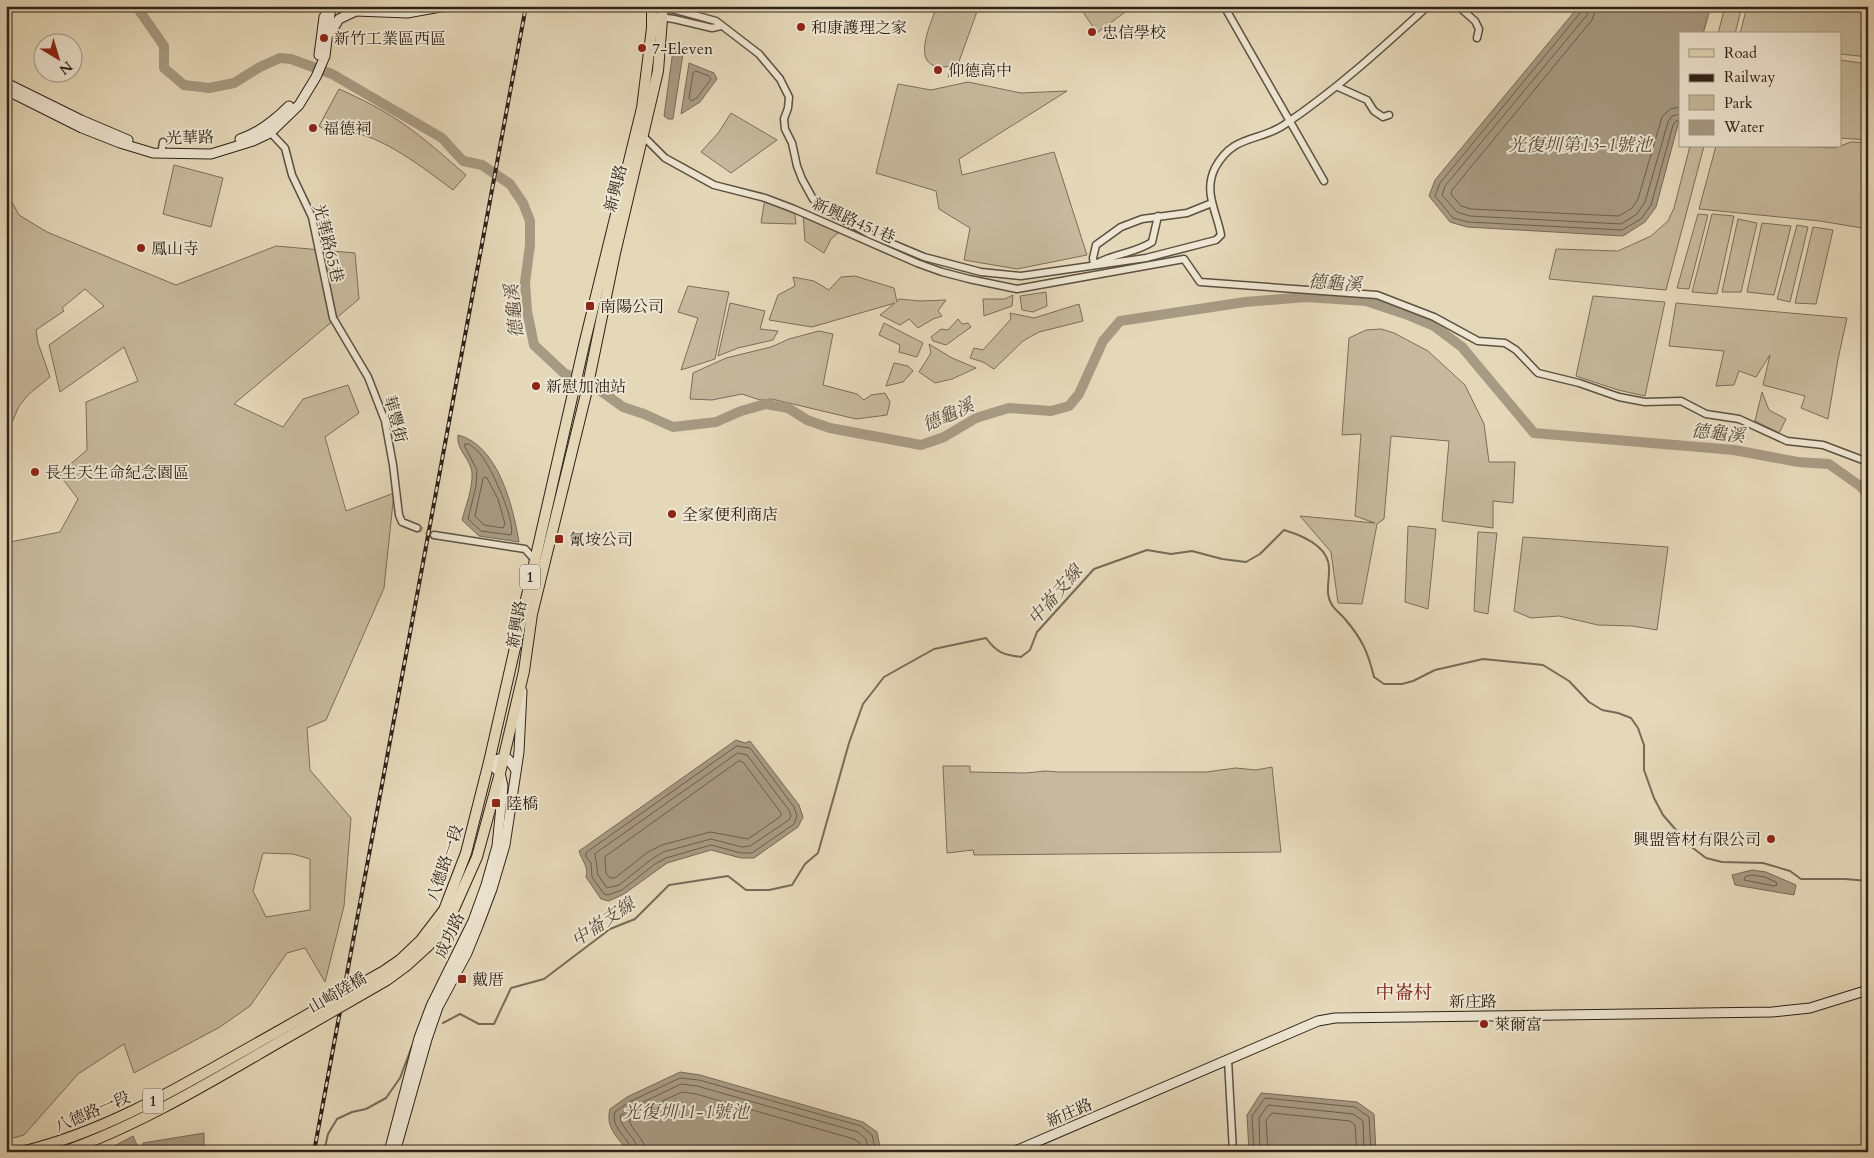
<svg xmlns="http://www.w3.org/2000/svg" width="1874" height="1158" viewBox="0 0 1874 1158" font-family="Cardo,'Noto Serif TC',serif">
	<rect width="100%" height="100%" fill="#e5d8b9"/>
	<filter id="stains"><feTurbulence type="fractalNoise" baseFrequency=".004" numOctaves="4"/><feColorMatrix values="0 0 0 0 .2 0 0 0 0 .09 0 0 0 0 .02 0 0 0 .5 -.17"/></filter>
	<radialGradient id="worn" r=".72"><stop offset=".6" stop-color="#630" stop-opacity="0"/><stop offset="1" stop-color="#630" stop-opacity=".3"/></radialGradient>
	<g fill="#c6b99d" stroke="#7a6e5a" fill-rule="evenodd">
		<path d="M937,6H979L953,78L948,77L952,66C907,74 929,28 937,6Z"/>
		<polygon points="1079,6 1127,6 1129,9 1097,33"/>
		<polygon points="1725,6 1742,6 1735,34 1718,34"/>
		<polygon points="1747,6 1868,6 1868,57 1840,54 1840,34 1740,34"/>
		<polygon points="1840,60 1868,64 1868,140 1840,138"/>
		<polygon points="968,82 1021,93 1067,91 959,159 962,175 1054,152 1087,255 1017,269 964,260 970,228 939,209 936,191 876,173 898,84 931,90"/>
		<path d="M339,89C361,99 382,109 402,123C424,138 445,157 466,175L453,190C426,170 381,134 347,132C341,132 336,134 331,134L319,126Z"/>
		<polygon points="731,113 777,140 731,173 701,152 719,132"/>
		<polygon points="1851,142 1868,143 1868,229 1820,221 1699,209 1716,146 1793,146 1835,148"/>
		<polygon points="1690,146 1704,146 1666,290 1549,279 1556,249 1618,251 1651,236 1668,221 1674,208"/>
		<polygon points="174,165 223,178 211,227 163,214"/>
		<path d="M6,191L19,215L47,232L176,285L276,246L355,253L359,299L234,404L283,427L303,399L348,385L359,413L325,437L346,511L394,493L384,588L326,720L307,728L310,770L351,818L344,906L325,982L305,948L287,953L250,1006L220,1027L134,1073L124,1044L78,1074L24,1135L6,1140V539L10,542L60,532L78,499L59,474L87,450L86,402L138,381L124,347L60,392L49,345L104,306L85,289L62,308L64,311L36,330L38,343L50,377L29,394L19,406L10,427L6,428ZM263,853L293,854L310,859V910L266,917L253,891Z"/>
		<polygon points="765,198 794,209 796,224 761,223"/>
		<polygon points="803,213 843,229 831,239 824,253 805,241"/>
		<polygon points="1698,214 1708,215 1689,289 1677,288"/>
		<polygon points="1712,214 1734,216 1717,294 1692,292"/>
		<polygon points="1738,219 1757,223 1741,292 1722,292"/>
		<polygon points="1762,223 1791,226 1774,295 1747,292"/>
		<polygon points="1797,225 1808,227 1790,302 1777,299"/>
		<polygon points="1813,227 1833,230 1816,304 1795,303"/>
		<polygon points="855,276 894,288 897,302 899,299 920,301 946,300 938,311 942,316 933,319 918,328 909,319 900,325 880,315 895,303 812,327 769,320 778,295 795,286 793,277 814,281 829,290 841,277"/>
		<polygon points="688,286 729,292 715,359 681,370 698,318 678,312"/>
		<polygon points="1046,292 1047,306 1033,312 1022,310 1020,296"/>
		<polygon points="1013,295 1012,306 984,316 983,299 1005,299"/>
		<polygon points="1593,296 1665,302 1645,396 1618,390 1576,376"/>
		<polygon points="730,303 765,311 760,329 778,331 773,340 738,348 718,356"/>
		<polygon points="1676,303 1847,318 1838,359 1828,419 1801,408 1805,396 1763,385 1770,355 1756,377 1739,371 1734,385 1716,386 1724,351 1669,346"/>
		<polygon points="1079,304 1083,321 1039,332 1023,341 994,369 983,362 970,358 974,348 983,350 1011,319 1010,313 1034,318"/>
		<polygon points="958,319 962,324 968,323 971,327 946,345 933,341 931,337 941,329 948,330"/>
		<polygon points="884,323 923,343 917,357 899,352 900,345 879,335"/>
		<polygon points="1381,329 1394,333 1428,351 1465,385 1484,424 1489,462 1515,462 1513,503 1493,501 1493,528 1442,521 1449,441 1391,436 1384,519 1377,524 1362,604 1338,603 1331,552 1300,516 1375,523 1355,516 1361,434 1342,435 1349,338 1366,330"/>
		<polygon points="819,331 833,334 823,385 857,394 864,400 871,395 885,393 890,402 887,415 856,419 772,399 760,400 742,394 712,400 690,399 693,373 726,358 771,347 789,339"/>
		<polygon points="929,344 952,358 976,368 952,379 935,383 919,372 931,353"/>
		<polygon points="894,363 908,366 913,371 903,382 886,386"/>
		<polygon points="1762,392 1769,410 1786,419 1779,433 1755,421"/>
		<polygon points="1408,526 1436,529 1428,609 1405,602"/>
		<polygon points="1478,532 1497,533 1488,614 1474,611"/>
		<polygon points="1523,537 1668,547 1657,630 1632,626 1598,625 1559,616 1531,618 1514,611"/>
		<polygon points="943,766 970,766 970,772 1026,773 1045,771 1059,772 1206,772 1236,768 1256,770 1272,767 1281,852 974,855 973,850 947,853"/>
	</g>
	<g fill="#a79a82" stroke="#776a57">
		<polygon points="1579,6 1711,6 1703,34 1680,34 1680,117 1656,207 1645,222 1623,236 1467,227 1450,222 1429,196 1435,180"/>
		<polygon points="674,43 684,47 673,119 668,119 664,116"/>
		<polygon points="689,63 714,73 717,79 700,102 681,114"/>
		<path d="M458,435C498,445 513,506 519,542L479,536L462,520C466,505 473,488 472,472C470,458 456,450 458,435Z"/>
		<path d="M736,740L745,743L750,741L799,805L803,817L798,827L754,858H741L711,850L667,863L624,894L609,901L601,899L586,877C589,867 582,861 579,851Z"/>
		<polygon points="1752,870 1766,872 1796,885 1794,895 1735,885 1732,875"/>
		<path d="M680,1072L700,1075L863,1122L877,1132L881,1152H628C618,1137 605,1128 610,1109L627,1097Z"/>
		<polygon points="1261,1093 1357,1102 1374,1114 1376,1152 1249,1152 1247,1115"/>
		<polygon points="204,1133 204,1146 170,1152 145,1152 143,1143"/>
		<polygon points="133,1136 140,1152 103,1152"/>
	</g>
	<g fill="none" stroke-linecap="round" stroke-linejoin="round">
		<g stroke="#6a5e4c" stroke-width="1">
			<polyline points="1583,6 1581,12 1440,183 1435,196 1453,218 1468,222 1622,230 1641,219 1651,205 1673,125 1676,121 1680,120"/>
			<polyline points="1589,6 1587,15 1445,186 1442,195 1457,212 1470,216 1621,224 1637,214 1645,202 1668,122 1672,116 1680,114"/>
			<polyline points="1597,6 1592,20 1452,190 1451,194 1461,206 1471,209 1619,216 1632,208 1638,199 1662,117 1670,109 1680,107"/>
			<polygon points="696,71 709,76 711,79 697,98 691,101 689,98 693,73"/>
			<path d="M465,444H469C473,447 478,451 481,455C491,467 516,521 511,535L481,531L468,519L476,486L477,470L465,447Z"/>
			<polygon points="485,477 487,478 498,499 505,524 503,528 484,525 475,516 483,479"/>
			<polygon points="737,746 750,748 794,807 797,816 794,824 752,853 741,853 711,845 666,858 655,864 622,890 608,895 604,894 592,877 591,863 586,857 586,853"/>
			<polygon points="738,753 747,755 789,810 791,816 789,820 750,846 742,847 711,839 663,852 652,859 619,885 607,888 598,875 595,854"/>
			<polygon points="739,761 743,762 781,813 781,816 748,839 710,832 662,845 648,852 615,878 610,878 606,873 605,857"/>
			<polygon points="1752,875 1765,877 1776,882 1777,885 1774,886 1744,880 1745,877"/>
			<path d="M632,1152C630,1137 610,1129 615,1112L629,1102L680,1078L699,1080L861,1126L872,1135L876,1152"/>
			<path d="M638,1152C637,1137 621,1130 620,1116L633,1107L681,1084L697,1086L858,1132L866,1139L869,1152"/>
			<path d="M646,1152C645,1138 631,1131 629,1119L636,1113L682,1092L696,1094L854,1139L860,1143L862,1152"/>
			<polyline points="1254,1152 1252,1116 1265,1098 1355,1107 1369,1117 1371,1152"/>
			<polyline points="1260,1152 1259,1118 1268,1105 1353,1114 1363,1121 1364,1152"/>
			<polyline points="1268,1152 1266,1120 1272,1113 1350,1121 1355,1125 1357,1152"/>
		</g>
		<g stroke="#776a57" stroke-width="2">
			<path d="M443,1023L460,1014L479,1024H494L511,988L544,979L610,929L635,919L669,885L728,876L746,890H769L792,885L805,864L818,853L849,743L863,704L884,677L934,649L986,638C997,653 1004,655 1021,657L1030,650L1037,632L1094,569L1147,550L1171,554L1192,551L1222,559L1246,562L1260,554L1284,530C1304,536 1331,547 1329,571C1329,584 1325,594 1332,605C1335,610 1341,614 1345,619C1362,639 1368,652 1374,677L1384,684H1402L1413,681L1435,670L1483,659L1543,665L1569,681L1589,702L1602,710L1618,713L1631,718L1638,728L1644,745V770L1654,798L1663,815L1689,845L1706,858L1722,862L1763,863L1790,871L1801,879H1845L1868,881"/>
			<polyline points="324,1152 328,1134 337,1119 352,1112 366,1109 386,1098 400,1078 412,1046"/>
		</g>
		<polyline stroke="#a79a82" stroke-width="10" points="136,6 164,46 164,68 184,85 209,88 234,83 260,67 280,58 291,59 332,74 442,138 463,161 482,165 510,184 523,203 530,221 530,245 525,282 527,311 534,345 564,373 598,389 623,407 644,414 673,427 716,422 741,411 766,404 788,408 807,420 830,428 921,445 944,437 976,418 1009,408 1051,411 1069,406 1079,394 1103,341 1120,321 1245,302 1306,297 1366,301 1405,314 1434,326 1462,347 1534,433 1734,450 1798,462 1829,464 1860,486 1868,495"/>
		<polyline stroke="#c0b499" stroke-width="6" stroke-dasharray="6 3" stroke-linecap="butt" points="417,528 434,535"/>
		<defs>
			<g id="street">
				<path d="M654,6L676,10L716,21L759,54L780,79L789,97L788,108L784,119L785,129L792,143L797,166L802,179L813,199L825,209L869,234L924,257L981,272L1021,276L1146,258L1216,240L1221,235C1217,212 1203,192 1215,168C1233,134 1259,142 1284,125C1336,90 1382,48 1428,6"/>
				<polyline points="1224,6 1324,181"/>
				<polyline points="1458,6 1475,21 1479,29 1477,38"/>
				<polyline points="652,16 674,19 712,28 721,26"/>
				<polyline points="1338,87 1367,100 1374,111 1383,117 1389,115"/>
				<polyline points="269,131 285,148 292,175 312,217 333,318 368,377 385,421 393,465 399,515 402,522 417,528"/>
				<polyline points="644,137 665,158 714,185 765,198 794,209 917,263 942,272 969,279 1017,289 1184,259 1200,282 1377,295 1434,317 1478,341 1505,343 1516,350 1538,373 1579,383 1619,397 1645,402 1681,401 1706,414 1739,419 1787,441 1823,445 1868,462"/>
				<polyline points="162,149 163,142"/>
				<path d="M1158,216L1152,242C1134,254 1113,253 1094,265L1093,258L1096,245L1121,227L1142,219L1187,213L1212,203"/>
				<polyline points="434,535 525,549 534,559"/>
				<polyline points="1228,1060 1233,1152"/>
			</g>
			<g id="secondary">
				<polyline points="334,6 356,11 407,13 446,6"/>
				<polyline points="331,32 339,19 356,11"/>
				<polyline points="319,55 324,17 330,7"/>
				<polyline points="6,83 81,120 128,140"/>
				<polyline points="6,90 82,128 120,143 153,153 211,154 253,141 270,133 299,105 316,77 325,56 331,6"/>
				<path d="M240,139C259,133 275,120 289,106"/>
				<polyline points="389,1152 419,1038 431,1006 473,921 486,885 497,846 503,786 500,773 489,762 502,758 508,759 516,770"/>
				<polyline points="395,1152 427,1039 438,1007 467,953 478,926 492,889 505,845 519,752 522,691"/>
				<polyline points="1013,1152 1318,1021 1335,1018 1772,1012 1810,1008 1868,990"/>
			</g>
			<g id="primary">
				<polyline points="400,960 421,940 444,910 466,853 489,762 584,345 642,108 652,28 652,6"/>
				<polyline points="406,966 428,946 442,929 453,911 477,857 500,773 524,671 532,614 586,394 615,253 658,71 663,6"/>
				<path d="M21,1152C114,1130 194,1078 277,1032"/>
				<path d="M63,1152C140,1125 210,1082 281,1041"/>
			</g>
		</defs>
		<use href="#street" stroke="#5c5040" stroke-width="9"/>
		<use href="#secondary" stroke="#2e2217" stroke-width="11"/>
		<use href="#primary" stroke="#2e2217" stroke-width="12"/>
		<use href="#street" stroke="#eee6d2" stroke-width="6"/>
		<use href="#secondary" stroke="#eee6d2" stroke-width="9"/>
		<use href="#primary" stroke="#e5d8b9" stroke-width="10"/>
		<defs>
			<polyline id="rail" points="314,1152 526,6"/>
		</defs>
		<use href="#rail" stroke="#2e2217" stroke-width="4"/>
		<use href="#rail" stroke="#eee6d2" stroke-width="2" stroke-dasharray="5.5" stroke-linecap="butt"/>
		<defs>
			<g id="primary-bridge">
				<polyline points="277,1032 384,971 400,960"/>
				<polyline points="281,1041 387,980 406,966"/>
			</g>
		</defs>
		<use href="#primary-bridge" stroke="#2e2217" stroke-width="12" stroke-linecap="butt"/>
		<use href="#primary-bridge" stroke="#e5d8b9" stroke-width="10"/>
	</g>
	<g fill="#8f2418" stroke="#eee6d2" stroke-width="2">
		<circle cx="801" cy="27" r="5"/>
		<circle cx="1092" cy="32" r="5"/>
		<circle cx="324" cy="38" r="5"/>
		<circle cx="642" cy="48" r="5"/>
		<circle cx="938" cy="70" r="5"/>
		<circle cx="313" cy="128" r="5"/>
		<circle cx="141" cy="248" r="5"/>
		<rect x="585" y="301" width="10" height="10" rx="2.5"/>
		<circle cx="536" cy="386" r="5"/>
		<circle cx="35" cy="472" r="5"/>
		<circle cx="672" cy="514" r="5"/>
		<rect x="554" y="534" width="10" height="10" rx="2.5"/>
		<rect x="491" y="798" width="10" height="10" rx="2.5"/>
		<circle cx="1771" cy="839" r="5"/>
		<rect x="457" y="974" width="10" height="10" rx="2.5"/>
		<circle cx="1484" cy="1024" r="5"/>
	</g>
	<g text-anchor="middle" stroke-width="4" stroke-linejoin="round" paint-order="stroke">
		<g fill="#eee6d2" stroke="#685d4f" stroke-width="1">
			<rect x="520" y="564.5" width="20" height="25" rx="4"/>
			<rect x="143" y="1088.5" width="20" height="25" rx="4"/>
		</g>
		<g font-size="15" font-weight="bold" fill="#2e2217">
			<text x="530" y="582">1</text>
			<text x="153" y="1106">1</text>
		</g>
		<g font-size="16" fill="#2e2217" stroke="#eee6d2" text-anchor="start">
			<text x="811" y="33">和康護理之家</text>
			<text x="1102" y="38">忠信學校</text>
			<text x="334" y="44">新竹工業區西區</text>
			<text x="652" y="54">7-Eleven</text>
			<text x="948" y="76">仰德高中</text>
			<text x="323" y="134">福德祠</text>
			<text x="151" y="254">鳳山寺</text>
			<text x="600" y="312">南陽公司</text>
			<text x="546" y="392">新慰加油站</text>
			<text x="45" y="478">長生天生命紀念園區</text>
			<text x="682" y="520">全家便利商店</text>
			<text x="569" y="545">氰垵公司</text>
			<text x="506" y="809">陸橋</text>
			<text x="1761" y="845" text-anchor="end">興盟管材有限公司</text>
			<text x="472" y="985">戴厝</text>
			<text x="1494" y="1030">萊爾富</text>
		</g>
		<g font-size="16" fill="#2e2217" stroke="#eee6d2">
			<text transform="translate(190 137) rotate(-2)" y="6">光華路</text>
			<text transform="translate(615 188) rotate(-76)" y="6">新興路</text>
			<text transform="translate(854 220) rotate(24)" y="6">新興路451巷</text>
			<text transform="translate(329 243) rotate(76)" y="6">光華路65巷</text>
			<text transform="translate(396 419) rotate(75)" y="6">華豐街</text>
			<text transform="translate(516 624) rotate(-80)" y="6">新興路</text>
			<text transform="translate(444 863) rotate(-71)" y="6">八德路一段</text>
			<text transform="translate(449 935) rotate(-65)" y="6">成功路</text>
			<text transform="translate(337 992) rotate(-30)" y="6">山崎陸橋</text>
			<text x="1473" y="1007">新庄路</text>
			<text transform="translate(92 1111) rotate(-23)" y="6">八德路一段</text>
			<text transform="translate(1069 1112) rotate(-23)" y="6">新庄路</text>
		</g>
		<g font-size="18" font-style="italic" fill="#584c3c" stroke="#eee6d2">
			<text x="1580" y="151">光復圳第13-1號池</text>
			<text transform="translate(1335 283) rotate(4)" y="6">德龜溪</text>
			<text transform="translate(514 311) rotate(-96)" y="6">德龜溪</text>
			<text transform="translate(948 415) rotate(-24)" y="6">德龜溪</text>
			<text transform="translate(1718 433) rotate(6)" y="6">德龜溪</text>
			<text transform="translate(1055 595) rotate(-49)" y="6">中崙支線</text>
			<text transform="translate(603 922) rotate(-34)" y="6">中崙支線</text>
			<text x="686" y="1118">光復圳11-1號池</text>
		</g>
		<g font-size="19" fill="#7a1f14" stroke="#eee6d2">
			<text x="1404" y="999">中崙村</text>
		</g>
	</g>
	<rect width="1874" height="1158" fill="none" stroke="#e5d8b9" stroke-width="25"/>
	<rect x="8" y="8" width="1859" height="1143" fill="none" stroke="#2e2217" stroke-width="2.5"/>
	<rect x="12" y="12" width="1849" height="1133" fill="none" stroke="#2e2217"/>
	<rect x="1679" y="32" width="162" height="115" fill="#eee6d2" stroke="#a19887"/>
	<rect x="1689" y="49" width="25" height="8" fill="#e5d8b9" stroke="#a19887"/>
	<text x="1724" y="58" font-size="15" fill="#2e2217">Road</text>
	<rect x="1689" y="74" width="25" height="8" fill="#2e2217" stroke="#a19887"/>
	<text x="1724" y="82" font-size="15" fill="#2e2217">Railway</text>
	<rect x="1689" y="95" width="25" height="15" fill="#c6b99d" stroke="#a19887"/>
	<text x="1724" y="108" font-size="15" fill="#2e2217">Park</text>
	<rect x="1689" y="120" width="25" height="15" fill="#a79a82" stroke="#a19887"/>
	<text x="1724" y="132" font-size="15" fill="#2e2217">Water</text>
	<g transform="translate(58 58) rotate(142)"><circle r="24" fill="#eee6d2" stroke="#a19887"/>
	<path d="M0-4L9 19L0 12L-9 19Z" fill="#8f2418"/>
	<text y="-8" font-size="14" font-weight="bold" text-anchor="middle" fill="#2e2217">N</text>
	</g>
	<rect width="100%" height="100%" filter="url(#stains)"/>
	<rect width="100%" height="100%" fill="url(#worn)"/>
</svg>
